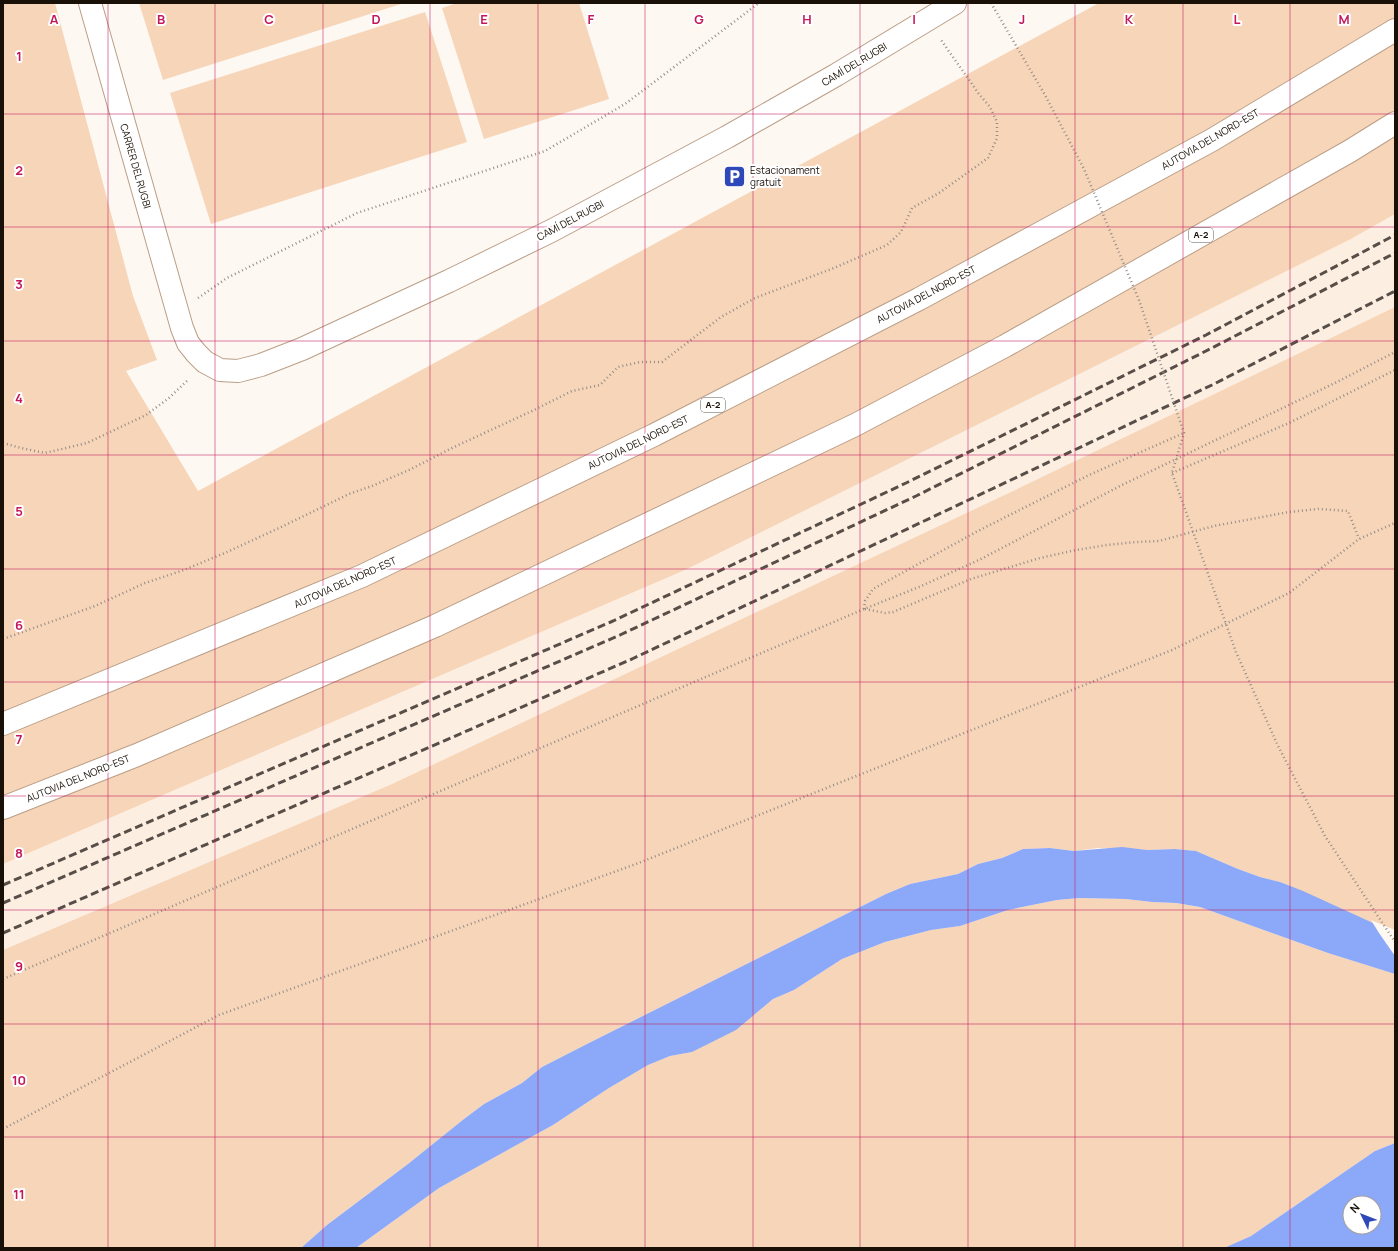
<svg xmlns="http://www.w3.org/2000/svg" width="1398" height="1251" viewBox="0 0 1398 1251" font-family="Manrope,sans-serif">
	<rect width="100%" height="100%" fill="#fef8f3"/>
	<polygon fill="#fdeee2" points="1395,214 1395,307 1011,492 392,784 3,950 3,864 685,570 1351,239"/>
	<g fill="#f7d5b8">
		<polygon points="3,3 55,3 133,296 157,360 126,371 198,491 1099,3 1395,3 1395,214 1351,239 685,570 3,864"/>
		<polygon points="139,3 404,3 163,80"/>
		<polygon points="457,3 579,3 609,99 484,139 442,8"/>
		<polygon points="425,12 467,142 211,224 170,93"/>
		<polygon points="1395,307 1395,933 1280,882 1260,877 1238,869 1196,851 1175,849 1147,850 1098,848 1074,851 1050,848 1023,849 1002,858 978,864 958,874 910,884 886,894 587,1044 542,1067 522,1083 484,1104 464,1119 408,1164 327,1225 301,1248 3,1248 3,950 392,784 1011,492"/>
		<polygon points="1079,898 1126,899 1152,902 1176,903 1200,907 1328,953 1395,974 1395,1143 1375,1151 1251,1236 1224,1248 356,1248 439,1188 553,1125 609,1088 648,1065 670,1056 692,1052 755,1014 773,999 794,990 842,959 885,942 931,930 960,926 1008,910 1057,900"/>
	</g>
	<g fill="#8ca8f8" fill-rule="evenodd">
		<polygon points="1122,847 1147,850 1175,849 1196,851 1238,869 1260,877 1280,882 1303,891 1395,933 1395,974 1328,953 1200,907 1176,903 1152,902 1126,899 1079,898 1057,900 1008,910 960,926 931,930 885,942 842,959 794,990 773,999 736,1030 692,1052 670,1056 648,1065 609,1088 553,1125 439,1188 356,1248 301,1248 327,1225 408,1164 464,1119 484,1104 522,1083 542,1067 587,1044 886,894 910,884 958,874 978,864 1002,858 1023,849 1050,848 1074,851"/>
		<path d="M1395,1143V1247L1392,1248H1224L1251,1236L1375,1151ZM1350,1203H1374V1227H1350Z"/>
	</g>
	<polygon fill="#fef8f3" points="1371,920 1395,930 1395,956 1379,933"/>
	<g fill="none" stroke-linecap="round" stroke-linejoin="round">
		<defs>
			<polyline id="minor" points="90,3 182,328 188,343 196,353 205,362 220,370 238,371 261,365 302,349 449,281 553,230 727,137 836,75 955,3"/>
			<g id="motorway">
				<polyline points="3,724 362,576 654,435 919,299 1212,140 1395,30"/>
				<polyline points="3,808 137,755 435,626 855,425 1005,346 1350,151 1395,123"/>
			</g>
		</defs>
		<use href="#minor" stroke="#ba9e87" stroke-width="24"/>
		<use href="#motorway" stroke="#ba9e87" stroke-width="24"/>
		<g stroke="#958d87" stroke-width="2.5" stroke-dasharray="1 3" stroke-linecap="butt">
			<polyline points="198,298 227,278 357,213 545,151 625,104 759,3"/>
			<polyline points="3,443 21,448 45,453 87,443 146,415 169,398 188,380"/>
			<polyline points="1172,473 1289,423 1395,370"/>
			<polyline points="864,609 865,601 873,589 976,532 1089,475 1184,433"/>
			<polyline points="865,609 885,613 893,612 971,579 1040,558 1076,550 1107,545 1136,542 1159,541 1214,526 1289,512 1318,509 1348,511 1359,539"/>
			<polyline points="3,639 95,606 145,583 184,570 227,552 279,528 349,494 372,486 409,470 454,447 532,411 572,391 600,385 618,367 640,362 662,362 721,317 755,298 834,268 887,245 901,232 912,208 939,193 988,158 997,138 997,122 990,107 979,94 941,40"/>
			<polyline points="3,979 864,609 919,587 979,560 1122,485 1337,382 1395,352"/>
			<polyline points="3,1129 219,1015 636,864 1172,650 1289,593 1359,539 1395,523"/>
		</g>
		<use href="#minor" stroke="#fff" stroke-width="22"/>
		<use href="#motorway" stroke="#fff" stroke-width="22"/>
		<g stroke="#574f47" stroke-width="3" stroke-dasharray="8 4" stroke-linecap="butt">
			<polyline points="3,885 613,621 906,483 1206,335 1395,235"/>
			<polyline points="3,903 620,635 916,496 1210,349 1395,253"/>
			<polyline points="3,933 632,659 1212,385 1395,291"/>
		</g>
		<polyline stroke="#958d87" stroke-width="2.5" stroke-dasharray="1 3" stroke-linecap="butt" points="991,3 1045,95 1084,169 1139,300 1184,433 1172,473 1236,652 1278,746 1325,836 1395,942"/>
	</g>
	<path fill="none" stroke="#c2185b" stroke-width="1" stroke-opacity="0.55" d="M108,3V1248M215,3V1248M323,3V1248M430,3V1248M538,3V1248M645,3V1248M753,3V1248M860,3V1248M968,3V1248M1075,3V1248M1183,3V1248M1290,3V1248M3,114H1395M3,227H1395M3,341H1395M3,455H1395M3,569H1395M3,682H1395M3,796H1395M3,910H1395M3,1024H1395M3,1137H1395"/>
	<defs>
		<symbol id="parking-square" viewBox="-11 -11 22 22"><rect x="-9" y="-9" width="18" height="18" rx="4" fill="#2f48b9" stroke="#fff"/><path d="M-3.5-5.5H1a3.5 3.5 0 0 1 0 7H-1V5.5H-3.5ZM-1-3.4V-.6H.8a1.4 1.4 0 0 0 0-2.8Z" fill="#fff"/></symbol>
	</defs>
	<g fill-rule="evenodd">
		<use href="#parking-square" x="722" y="164" width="25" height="25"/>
	</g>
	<g text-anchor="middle" stroke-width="4" stroke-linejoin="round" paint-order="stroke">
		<g fill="#fff" stroke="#5e5851" stroke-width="1">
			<rect x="1189" y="228" width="24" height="14" rx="3"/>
			<rect x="701" y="398" width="24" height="14" rx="3"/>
		</g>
		<g font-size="9" font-weight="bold" fill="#191007">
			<text x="1201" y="238">A-2</text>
			<text x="713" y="408">A-2</text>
		</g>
		<g font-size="10" fill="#191007" stroke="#fff">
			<text transform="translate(854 64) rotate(-31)" y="4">CAMÍ DEL RUGBI</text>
			<text transform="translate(1210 139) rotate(-30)" y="4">AUTOVIA DEL NORD-EST</text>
			<text transform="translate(136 166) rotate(74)" y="4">CARRER DEL RUGBI</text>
			<text transform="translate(570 220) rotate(-28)" y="4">CAMÍ DEL RUGBI</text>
			<text transform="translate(926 294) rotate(-28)" y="4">AUTOVIA DEL NORD-EST</text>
			<text transform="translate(638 442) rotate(-26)" y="4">AUTOVIA DEL NORD-EST</text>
			<text transform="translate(345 582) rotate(-24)" y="4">AUTOVIA DEL NORD-EST</text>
			<text transform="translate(78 778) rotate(-22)" y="4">AUTOVIA DEL NORD-EST</text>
		</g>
		<g font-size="10" fill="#191007" stroke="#fff" text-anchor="start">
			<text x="750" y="174">Estacionament<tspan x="750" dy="12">gratuit</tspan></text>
		</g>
	</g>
	<g font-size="13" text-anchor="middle" font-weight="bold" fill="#c2185b" stroke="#fff" stroke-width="4" stroke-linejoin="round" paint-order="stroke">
		<text x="54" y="24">A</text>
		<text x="161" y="24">B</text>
		<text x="269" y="24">C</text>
		<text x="376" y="24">D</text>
		<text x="484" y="24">E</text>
		<text x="591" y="24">F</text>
		<text x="699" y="24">G</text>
		<text x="807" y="24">H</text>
		<text x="914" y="24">I</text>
		<text x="1022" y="24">J</text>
		<text x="1129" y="24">K</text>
		<text x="1237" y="24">L</text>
		<text x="1344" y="24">M</text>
		<text x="19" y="61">1</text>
		<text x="19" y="175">2</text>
		<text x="19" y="289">3</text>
		<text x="19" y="403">4</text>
		<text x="19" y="516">5</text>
		<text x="19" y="630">6</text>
		<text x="19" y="744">7</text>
		<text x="19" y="858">8</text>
		<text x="19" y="971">9</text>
		<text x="19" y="1085">10</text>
		<text x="19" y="1199">11</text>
	</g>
	<rect width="1398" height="1251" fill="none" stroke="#191007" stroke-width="8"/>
	<g transform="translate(1362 1215) rotate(313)"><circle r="19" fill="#ffffff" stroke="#a39f9c"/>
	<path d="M0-3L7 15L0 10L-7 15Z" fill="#2f48b9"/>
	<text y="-6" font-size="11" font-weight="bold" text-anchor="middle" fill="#191007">N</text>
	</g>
</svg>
